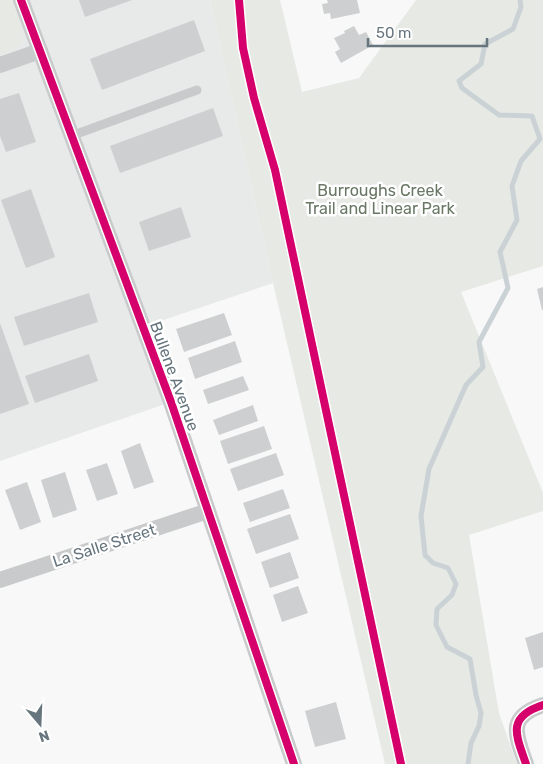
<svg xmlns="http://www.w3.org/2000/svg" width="543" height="764" viewBox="0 0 543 764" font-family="Rubik,sans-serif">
	<rect width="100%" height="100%" fill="#f8f8f8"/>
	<polygon fill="#e8e9e9" points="0,0 210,0 273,283 143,327 171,402 0,461"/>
	<g fill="#e7e9e5">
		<path d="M0,0H13L24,34C21,47 12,51 0,55Z"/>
		<polygon points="210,0 280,0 302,92 359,78 416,0 543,0 543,266 461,292 543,493 543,511 469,535 499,713 517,764 385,764 273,283"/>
	</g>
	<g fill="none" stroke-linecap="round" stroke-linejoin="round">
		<polyline stroke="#cad2d5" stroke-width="5" points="468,764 471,743 479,726 481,713 476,695 470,659 447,647 436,625 437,609 452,595 456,584 448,568 433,563 425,555 421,516 429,469 466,385 483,367 479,342 508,288 500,252 517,220 512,186 521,161 540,139 532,116 499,115 462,88 459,81 481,64 485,44 513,29 521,7 520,0"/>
	</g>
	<g fill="#cdcfd0">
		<polygon points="79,0 132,0 85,17"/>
		<polygon points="327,0 357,0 360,13 331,19 330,13 324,14 322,4 328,3"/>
		<polygon points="194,20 205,51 102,90 90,59"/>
		<polygon points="354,26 359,35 366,32 373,45 341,63 335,52 340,49 334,38 345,33 344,31"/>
		<polygon points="19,93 36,142 6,152 0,136 0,99"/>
		<polygon points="213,108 223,136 120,173 110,146"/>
		<polygon points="31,189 55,257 26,268 1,200"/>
		<polygon points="181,207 191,237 149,251 139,222"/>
		<polygon points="543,287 543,310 542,310 537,289"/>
		<polygon points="89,293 98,322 24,346 14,317"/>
		<polygon points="224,313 232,335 184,352 176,329"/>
		<polygon points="0,323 29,404 0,414"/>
		<polygon points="235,341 242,362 195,379 188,358"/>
		<polygon points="89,354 98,381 35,403 25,376"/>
		<polygon points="243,376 249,390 208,404 203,390"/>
		<polygon points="253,405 258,421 219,435 213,420"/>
		<polygon points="264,426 272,449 228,464 220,441"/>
		<polygon points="140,443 154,482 134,489 121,451"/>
		<polygon points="276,453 284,475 238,491 230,469"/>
		<polygon points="107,463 118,494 97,501 86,470"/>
		<polygon points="65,472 77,510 53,518 41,480"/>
		<polygon points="27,482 41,522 20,530 5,490"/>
		<polygon points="283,489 290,508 250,522 243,503"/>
		<polygon points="290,514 299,539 256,554 247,529"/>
		<polygon points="290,552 299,578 270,588 261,562"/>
		<polygon points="298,586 308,613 282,622 273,595"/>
		<polygon points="543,632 543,667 534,670 525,638"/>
		<polygon points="336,702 346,739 315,747 305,711"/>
	</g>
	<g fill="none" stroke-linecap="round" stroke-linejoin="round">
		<polyline stroke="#c9cacb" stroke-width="9" points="71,136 197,90"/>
		<g stroke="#c9cacb" stroke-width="16">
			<polyline points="21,0 171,402 294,764"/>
			<polyline points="0,65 40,51"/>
			<polyline points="0,580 208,511"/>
			<path d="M526,764C516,735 506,717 543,705"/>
		</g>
		<defs>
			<g id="cycleway">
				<polyline points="21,0 171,402 294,764"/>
				<polyline points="239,0 243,48 254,98 275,170 401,764"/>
				<path d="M526,764C516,735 506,717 543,705"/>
			</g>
		</defs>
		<use href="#cycleway" stroke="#fff" stroke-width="11"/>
		<use href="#cycleway" stroke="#d6006c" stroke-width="8"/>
	</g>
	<g text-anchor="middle" stroke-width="5" stroke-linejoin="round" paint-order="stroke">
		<g font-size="16" fill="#697765" stroke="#fff">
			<text x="380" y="196">Burroughs Creek<tspan x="380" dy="18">Trail and Linear Park</tspan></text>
		</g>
		<g font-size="16" fill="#66757e" stroke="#fff">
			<text transform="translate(175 376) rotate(70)" y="6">Bullene Avenue</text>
			<text transform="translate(104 545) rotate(-18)" y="6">La Salle Street</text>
		</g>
	</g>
	<g transform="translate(40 724) rotate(161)" stroke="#ffffff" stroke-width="4" paint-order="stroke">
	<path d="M0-4L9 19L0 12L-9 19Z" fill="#66757e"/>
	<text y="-8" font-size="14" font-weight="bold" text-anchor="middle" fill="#66757e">N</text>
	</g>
	<path d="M368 38v8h119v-8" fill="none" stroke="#66757e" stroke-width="2.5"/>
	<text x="376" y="38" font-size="15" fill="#66757e" stroke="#ffffff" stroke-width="4" paint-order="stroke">50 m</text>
</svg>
